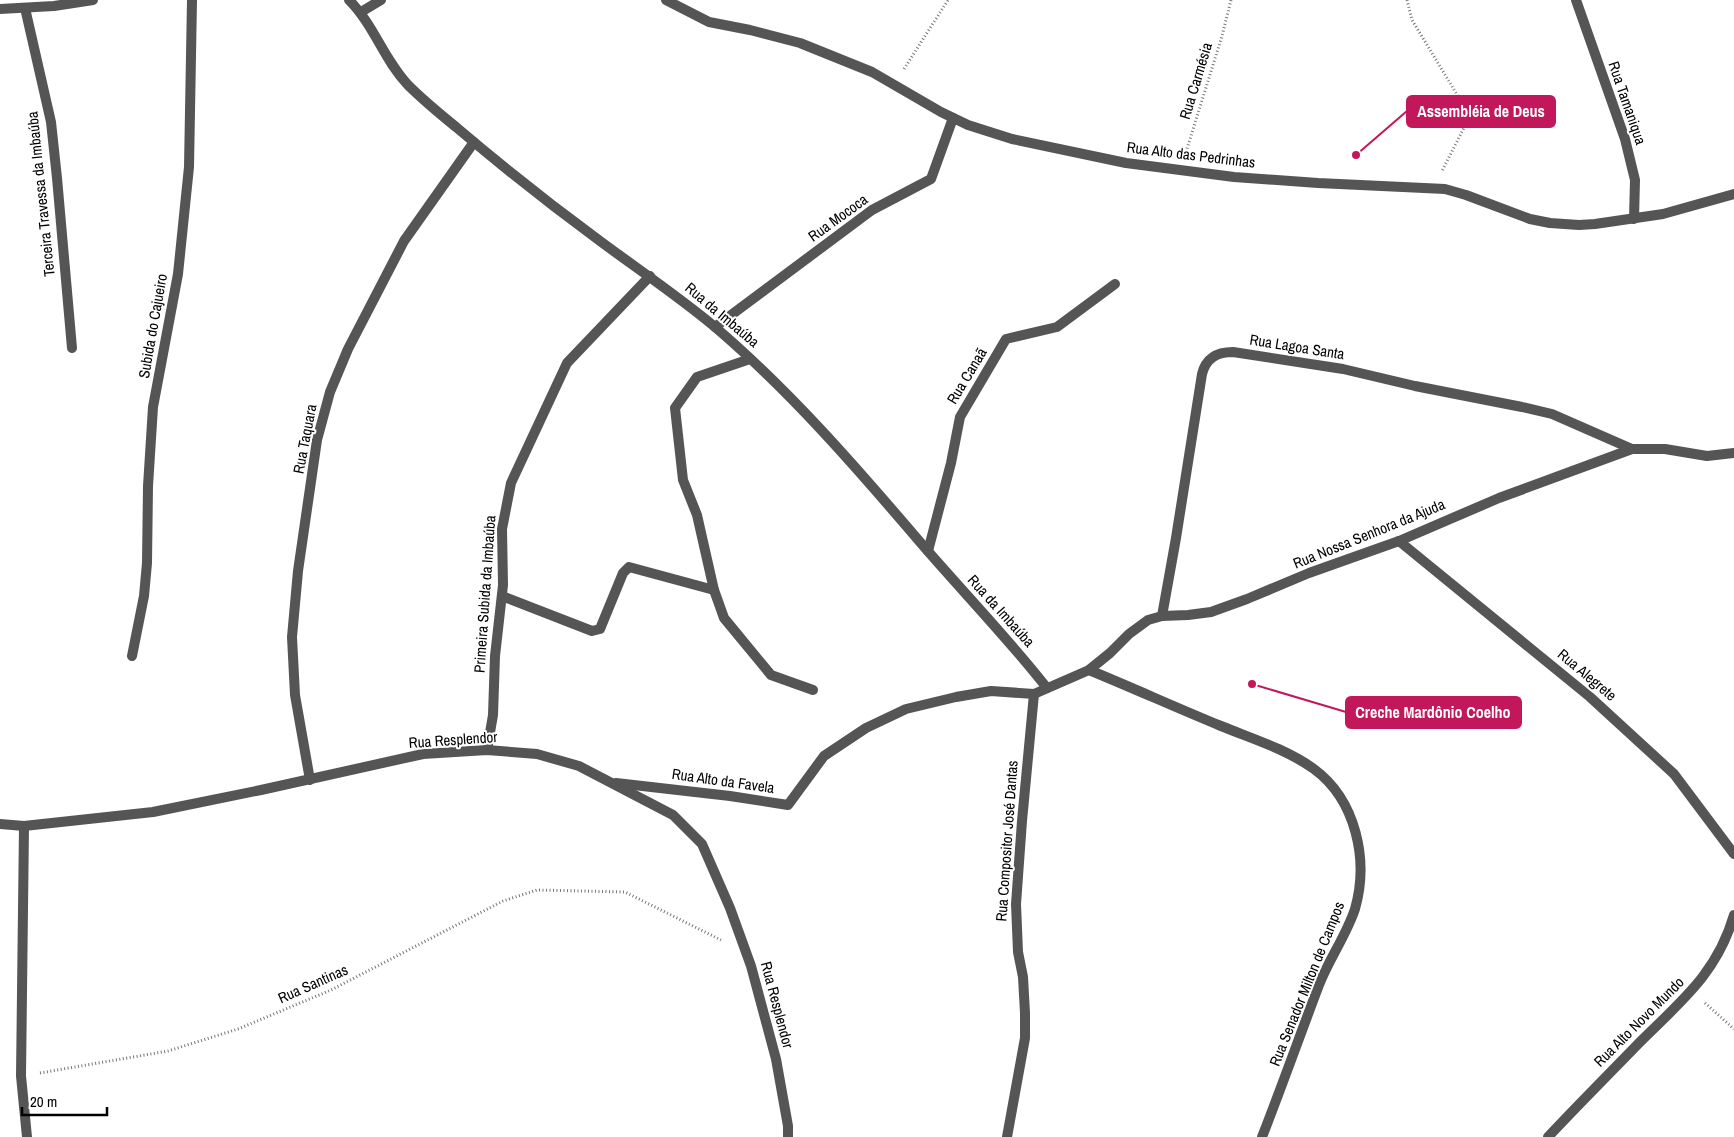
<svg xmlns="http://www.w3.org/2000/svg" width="1734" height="1137" viewBox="0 0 1734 1137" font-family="'Archivo Narrow',sans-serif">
	<rect width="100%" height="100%" fill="#fff"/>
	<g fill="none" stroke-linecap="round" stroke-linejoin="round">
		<g stroke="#777" stroke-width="3" stroke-dasharray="1 2.5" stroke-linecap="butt">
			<polyline points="1407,0 1412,20 1470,116 1442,171"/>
			<polyline points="904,69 948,0"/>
			<polyline points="1186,152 1222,36 1231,0"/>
			<polyline points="1705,1003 1734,1029"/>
			<polyline points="40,1073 168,1051 238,1029 331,990 503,901 537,890 625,892 721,940"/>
		</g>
		<g stroke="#555" stroke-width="10">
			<path d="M349,0C374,25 384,60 408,85C423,100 440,114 456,127C503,167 551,205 600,241C639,270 678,296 715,327C790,391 856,467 920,542C962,591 1007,637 1047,688"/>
			<polyline points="666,0 709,22 750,30 800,43 872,72 941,112 968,125 1012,139 1126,163 1234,177 1318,183 1445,189 1466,195 1530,219 1550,223 1579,225 1595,224 1663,214 1734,194"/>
			<polyline points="1576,0 1625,139 1635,180 1634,219"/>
			<polyline points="25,8 51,122 57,178 72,348"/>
			<polyline points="0,9 54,6 93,0"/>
			<polyline points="361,12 381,0"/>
			<polyline points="715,327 872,210 931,179 953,118"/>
			<polyline points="750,359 697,377 675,408 683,480 697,515 714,590 724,618 771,675 813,690"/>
			<polyline points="1399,541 1590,697 1674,774 1734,854"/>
			<polyline points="928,551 951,463 960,417 1006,339 1057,327 1115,284"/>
			<polyline points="502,596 592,631 600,629 623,573 629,567 714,590"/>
			<path d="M1162,616L1176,538L1202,374C1206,358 1217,352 1233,352L1343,369L1415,386L1522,407L1552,414L1632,449"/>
			<polyline points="132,656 144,596 147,563 148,486 153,407 178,274 189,167 192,0"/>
			<path d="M1089,670C1133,688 1177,708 1221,726C1253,739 1286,749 1314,769C1356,800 1369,860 1355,909C1346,936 1329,959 1319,985C1300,1035 1282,1086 1262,1137"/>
			<polyline points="1034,694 1089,670 1110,653 1129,634 1148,620 1162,616 1188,615 1211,612 1247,599 1309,573 1399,541 1499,498 1632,449 1665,449 1707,456 1734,453"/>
			<polyline points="487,750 493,715 495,656 503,585 502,529 511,483 567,363 650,276"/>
			<polyline points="310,780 295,695 292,637 298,571 317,440 330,392 348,349 404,241 474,142"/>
			<polyline points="616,783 730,796 788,805 824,756 866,728 906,709 956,697 991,691 1034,694"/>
			<polyline points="0,824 24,826 153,812 261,790 423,754 487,750 537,754 579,766 673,815 702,844 730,908 751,966 776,1059 788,1126 788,1137"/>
			<polyline points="24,826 21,1076 27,1137"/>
			<polyline points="1007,1137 1025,1038 1025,1013 1023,977 1018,952 1016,904 1022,821 1034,694"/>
			<path d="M1548,1137C1578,1105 1609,1074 1639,1043C1680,1002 1717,974 1734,915"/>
		</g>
	</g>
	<g text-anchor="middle" stroke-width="4" stroke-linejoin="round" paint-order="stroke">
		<g font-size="15" fill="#000" stroke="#fff">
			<text transform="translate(1196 81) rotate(-73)" y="5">Rua Carmésia</text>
			<text transform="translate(1627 103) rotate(71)" y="5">Rua Tamaniqua</text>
			<text transform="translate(1191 155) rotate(7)" y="5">Rua Alto das Pedrinhas</text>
			<text transform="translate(41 194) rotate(-96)" y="5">Terceira Travessa da Imbaúba</text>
			<text transform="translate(838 218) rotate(-36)" y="5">Rua Mococa</text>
			<text transform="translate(722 315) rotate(40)" y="5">Rua da Imbaúba</text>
			<text transform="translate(153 326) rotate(-80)" y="5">Subida do Cajueiro</text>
			<text transform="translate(1297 347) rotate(9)" y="5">Rua Lagoa Santa</text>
			<text transform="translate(967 376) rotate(-59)" y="5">Rua Canaã</text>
			<text transform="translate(305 439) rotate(-79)" y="5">Rua Taquara</text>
			<text transform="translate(1369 534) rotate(-22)" y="5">Rua Nossa Senhora da Ajuda</text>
			<text transform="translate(485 594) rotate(-86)" y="5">Primeira Subida da Imbaúba</text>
			<text transform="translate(1001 611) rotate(48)" y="5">Rua da Imbaúba</text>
			<text transform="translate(1587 675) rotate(40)" y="5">Rua Alegrete</text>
			<text transform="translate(453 740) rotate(-4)" y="5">Rua Resplendor</text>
			<text transform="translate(723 781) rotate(8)" y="5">Rua Alto da Favela</text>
			<text transform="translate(1007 841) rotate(-86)" y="5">Rua Compositor José Dantas</text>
			<text transform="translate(313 984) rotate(-24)" y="5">Rua Santinas</text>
			<text transform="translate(1307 984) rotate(-68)" y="5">Rua Senador Milton de Campos</text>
			<text transform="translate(777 1005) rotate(75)" y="5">Rua Resplendor</text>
			<text transform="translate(1639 1022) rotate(-45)" y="5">Rua Alto Novo Mundo</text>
		</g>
	</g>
	<path fill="none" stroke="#c2185b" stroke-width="2" d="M1356 155L1407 111M1252 684L1346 712"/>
	<g fill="#c2185b" stroke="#fff" stroke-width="2">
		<circle cx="1356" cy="155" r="5"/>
		<circle cx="1252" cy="684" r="5"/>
	</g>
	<g fill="#c2185b" stroke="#c2185b" stroke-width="2">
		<rect x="1407" y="96" width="148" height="31" rx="5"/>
		<rect x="1346" y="697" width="175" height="31" rx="5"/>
	</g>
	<g font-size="16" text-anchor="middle" font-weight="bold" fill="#fff">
		<text x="1481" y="117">Assembléia de Deus</text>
		<text x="1433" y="718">Creche Mardônio Coelho</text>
	</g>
	<path d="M22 1107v8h85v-8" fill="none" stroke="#000000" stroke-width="2.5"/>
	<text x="30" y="1107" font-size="15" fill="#000000" stroke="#ffffff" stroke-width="4" paint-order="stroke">20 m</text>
</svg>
